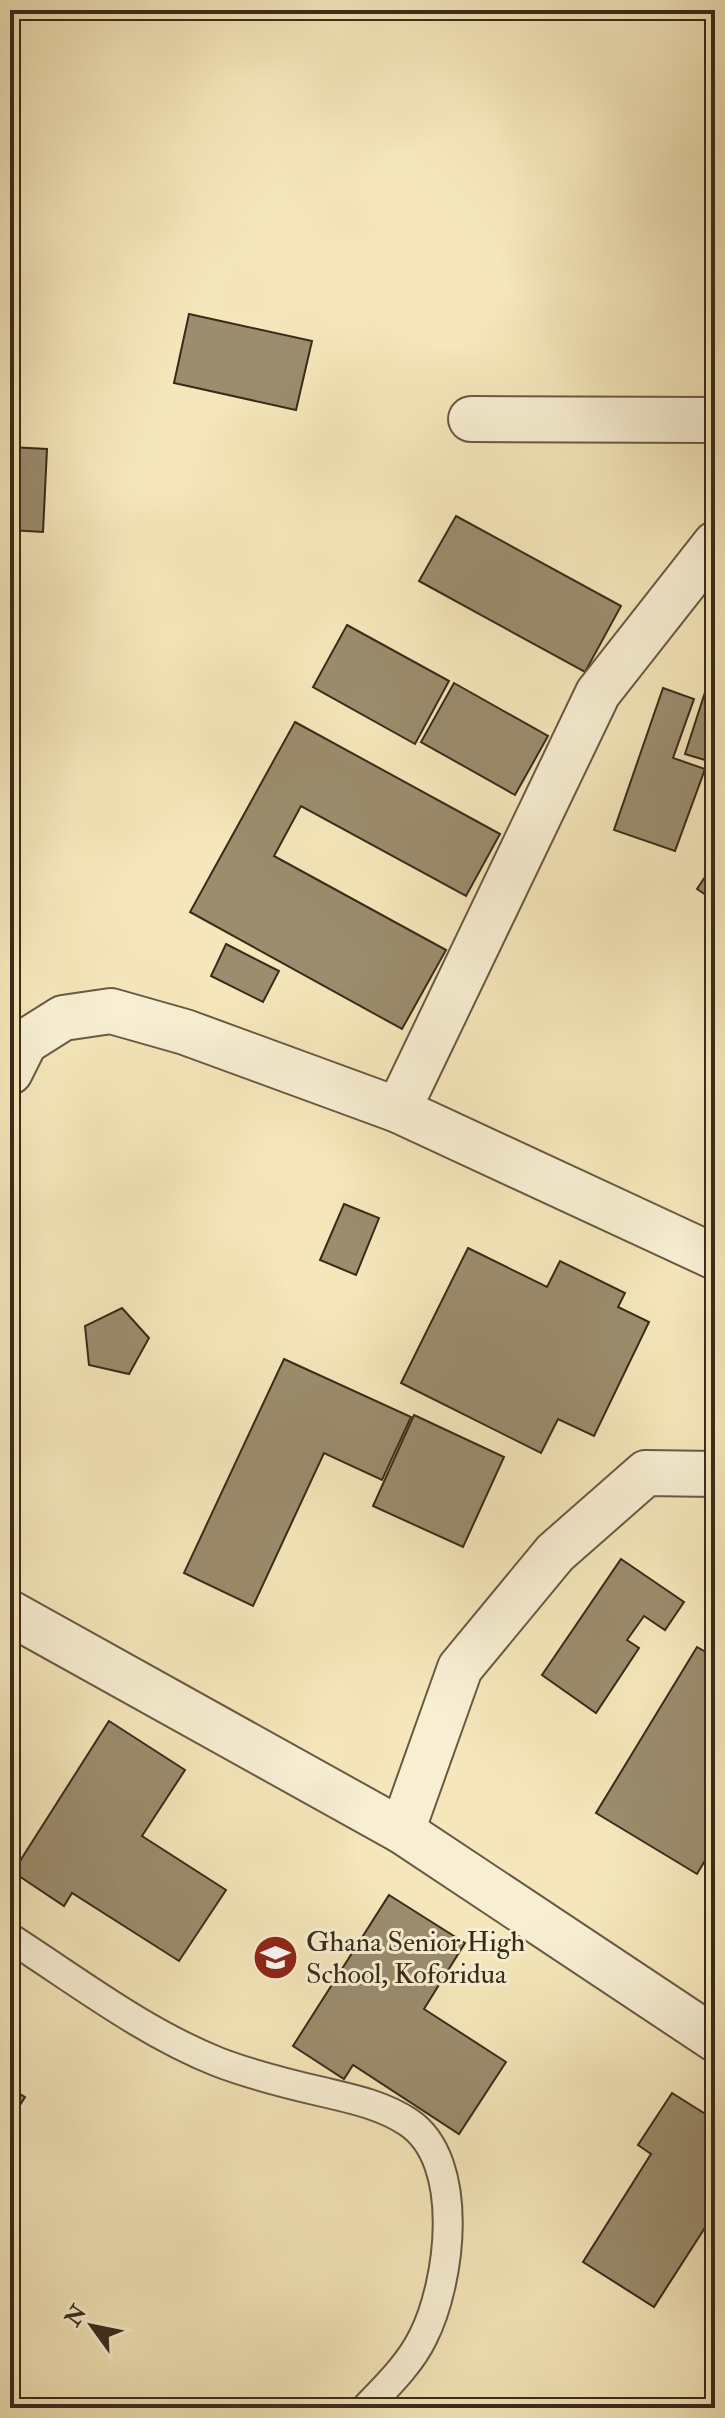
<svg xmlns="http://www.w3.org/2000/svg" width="725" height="2418" viewBox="0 0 725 2418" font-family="'IM FELL Double Pica',serif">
	<rect width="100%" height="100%" fill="#f5e7bb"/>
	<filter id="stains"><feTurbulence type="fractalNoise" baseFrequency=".0025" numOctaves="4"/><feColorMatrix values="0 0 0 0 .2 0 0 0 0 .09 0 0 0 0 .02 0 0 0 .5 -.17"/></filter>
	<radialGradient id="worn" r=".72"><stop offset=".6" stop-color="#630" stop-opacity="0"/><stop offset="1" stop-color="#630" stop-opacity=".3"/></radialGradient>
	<g fill="#9b8d6e" stroke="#392b1a" stroke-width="2">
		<polygon points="189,314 312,341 296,410 174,383"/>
		<polygon points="10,447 47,449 43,532 10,530"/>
		<polygon points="456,516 621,606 585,672 419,581"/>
		<polygon points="347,625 449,681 415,744 313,687"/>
		<polygon points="709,680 715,682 715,763 685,754"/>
		<polygon points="454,683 548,736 515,795 421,742"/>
		<polygon points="663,688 694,699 673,758 705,769 675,851 614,830"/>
		<polygon points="295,722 500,834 466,896 301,806 274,856 446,950 402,1029 190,912"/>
		<polygon points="715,862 715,901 697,889"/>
		<polygon points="226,944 279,971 263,1002 211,976"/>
		<polygon points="344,1204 379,1218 356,1275 320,1260"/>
		<polygon points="468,1248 547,1287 560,1261 625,1293 618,1307 649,1322 594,1436 558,1419 541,1453 401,1383"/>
		<polygon points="122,1308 149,1338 129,1374 89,1365 85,1326"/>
		<polygon points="284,1359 411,1417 382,1480 324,1453 253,1606 184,1573"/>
		<polygon points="414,1415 504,1457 463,1547 373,1506"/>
		<polygon points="621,1559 684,1602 665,1630 644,1616 627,1640 639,1648 596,1713 542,1675"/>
		<polygon points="697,1647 715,1657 715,1844 697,1874 596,1813"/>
		<polygon points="109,1721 185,1770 142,1836 226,1890 179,1961 72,1893 64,1906 13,1872"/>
		<polygon points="389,1895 465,1943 424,2009 506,2062 459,2134 353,2065 344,2079 293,2046"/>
		<polygon points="10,2088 25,2097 10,2121"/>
		<polygon points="672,2093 715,2120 715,2228 708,2223 654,2307 583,2262 651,2154 638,2145"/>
	</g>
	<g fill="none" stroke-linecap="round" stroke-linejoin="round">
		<defs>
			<path id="service" d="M10,1938C77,1981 143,2032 218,2062C252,2075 288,2084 323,2092C353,2099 382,2105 408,2122C467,2161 450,2284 423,2337C410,2364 386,2387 366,2408"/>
			<g id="minor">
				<polyline points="471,419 715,420"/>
				<polyline points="10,1072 25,1042 63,1018 111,1011 185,1032 398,1110 715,1257"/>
				<polyline points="398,1110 598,693 715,544"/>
				<polyline points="10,1613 402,1831 715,2039"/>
				<polyline points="402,1831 460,1668 555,1553 646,1473 715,1474"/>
			</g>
		</defs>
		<use href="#service" stroke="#685a42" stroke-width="32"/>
		<use href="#minor" stroke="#685a42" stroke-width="48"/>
		<use href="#service" stroke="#f8efd3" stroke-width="28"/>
		<use href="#minor" stroke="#f8efd3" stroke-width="44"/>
	</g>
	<defs>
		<symbol id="school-disc" viewBox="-11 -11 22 22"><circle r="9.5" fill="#8f2418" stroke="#f8efd3"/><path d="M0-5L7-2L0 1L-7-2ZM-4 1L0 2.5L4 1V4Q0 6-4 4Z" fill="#fff"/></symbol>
	</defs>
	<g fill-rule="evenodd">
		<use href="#school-disc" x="250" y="1932" width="51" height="51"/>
	</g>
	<g text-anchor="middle" stroke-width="6" stroke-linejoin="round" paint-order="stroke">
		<g font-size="28" fill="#392b1a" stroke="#f8efd3" text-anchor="start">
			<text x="306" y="1951">Ghana Senior High<tspan x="306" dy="32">School, Koforidua</tspan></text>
		</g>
	</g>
	<rect width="725" height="2418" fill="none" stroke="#f5e7bb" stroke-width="40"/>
	<rect x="12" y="12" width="701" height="2394" fill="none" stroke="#392b1a" stroke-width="4"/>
	<rect x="20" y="20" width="685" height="2378" fill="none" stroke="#392b1a" stroke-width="2"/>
	<g transform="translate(92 2326) rotate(303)" stroke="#f8efd3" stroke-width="6" paint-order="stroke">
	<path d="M0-6L14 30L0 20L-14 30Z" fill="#392b1a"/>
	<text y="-12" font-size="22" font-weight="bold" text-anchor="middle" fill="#392b1a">N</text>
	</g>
	<rect width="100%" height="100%" filter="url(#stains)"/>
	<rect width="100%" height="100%" fill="url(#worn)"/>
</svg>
